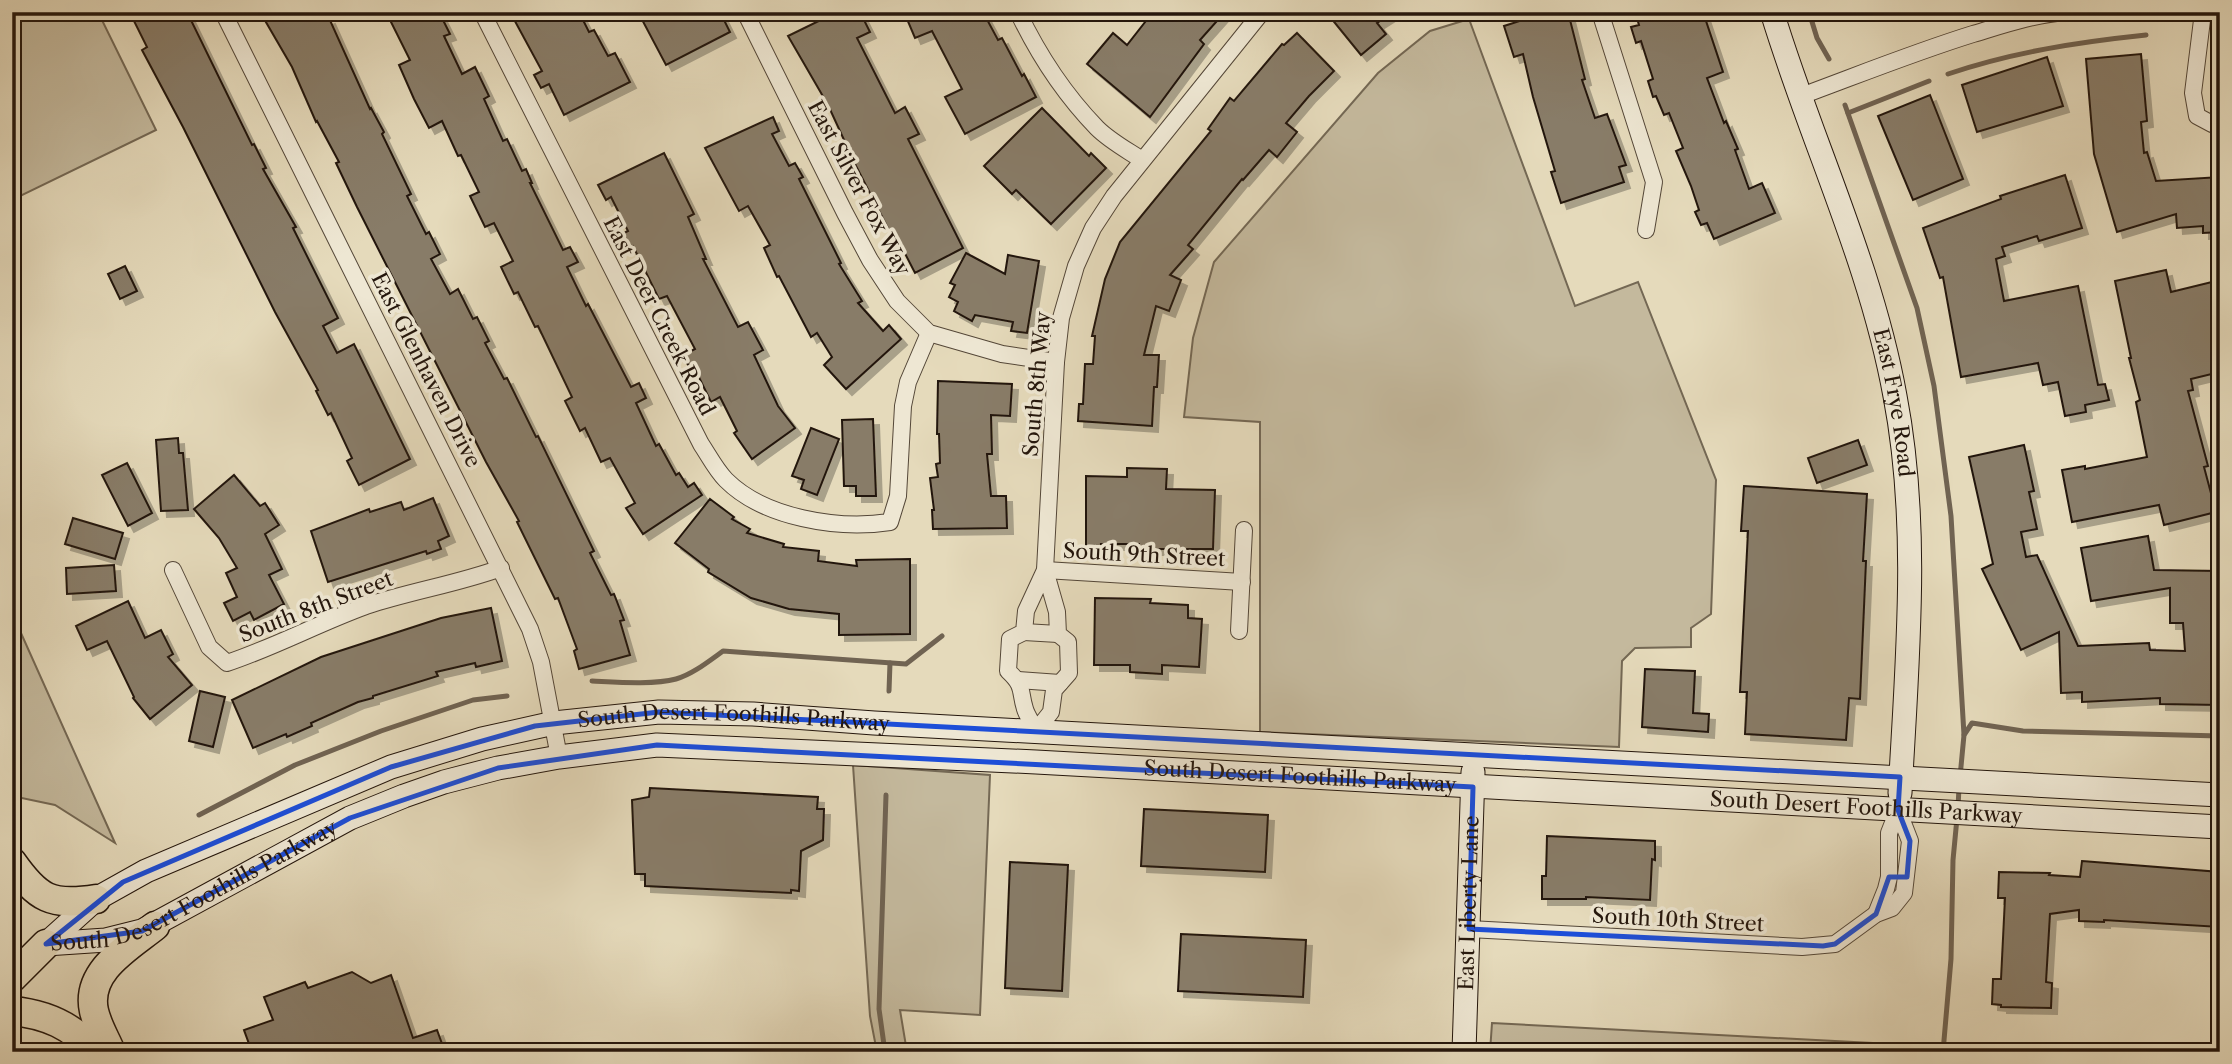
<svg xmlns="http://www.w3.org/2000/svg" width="2232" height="1064" viewBox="0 0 2232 1064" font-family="'Libre Caslon Text',serif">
	<defs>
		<filter id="shadow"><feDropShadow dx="6" dy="6" stdDeviation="0" flood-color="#0004"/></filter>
	</defs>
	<rect width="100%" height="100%" fill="#e5dabb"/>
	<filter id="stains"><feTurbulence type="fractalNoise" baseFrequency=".00286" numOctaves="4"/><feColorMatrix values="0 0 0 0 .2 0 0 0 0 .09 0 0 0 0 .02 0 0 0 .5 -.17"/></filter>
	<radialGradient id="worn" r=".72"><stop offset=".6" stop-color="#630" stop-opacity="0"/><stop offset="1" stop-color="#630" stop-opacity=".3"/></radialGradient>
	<g fill="#c4b99d" stroke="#746854" stroke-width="2">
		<polygon points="12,12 98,12 156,130 12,200"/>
		<polygon points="1469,19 1575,306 1638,282 1716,480 1711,614 1691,628 1691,647 1635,648 1622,661 1619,747 1260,732 1260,422 1184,417 1193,338 1214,262 1378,73 1430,31"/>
		<polygon points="12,613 115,843 55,805 12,796"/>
		<polygon points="853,765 990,775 980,1015 900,1010 907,1052 877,1052 870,1016"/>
		<polygon points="1492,1023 1929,1046 1929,1052 1490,1052"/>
	</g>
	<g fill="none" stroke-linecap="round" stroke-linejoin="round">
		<g stroke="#706352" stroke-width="5">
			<polyline points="1809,12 1817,38 1829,59"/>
			<path d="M1948,74C2013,52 2079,42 2146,35"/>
			<polyline points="1845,105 1917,308 1934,386 1951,516 1964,735"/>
			<polyline points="1848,113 1929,81"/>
			<path d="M592,681C615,682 654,685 676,679C693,674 709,661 723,651L906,664L942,636"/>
			<polyline points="889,691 890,663"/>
			<polyline points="1960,777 1964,735 1972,723 2023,731 2220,736"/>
			<polyline points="1958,808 1959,787"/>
			<polyline points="199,815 295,765 381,731 473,700 507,696"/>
			<polyline points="885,1052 879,1009 886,795"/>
			<polyline points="1943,1052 1951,959 1953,860 1957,818"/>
		</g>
	</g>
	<g fill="#887c67" stroke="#24160c" stroke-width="2" filter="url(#shadow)">
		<polygon points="142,12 187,12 252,145 254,144 266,168 263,169 296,227 293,228 338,318 323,326 337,353 354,344 410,459 359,485 347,461 352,458 331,413 328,415 316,391 318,390 275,312 183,127 142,50 147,47 132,17"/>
		<polygon points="271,12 320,12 324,20 329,18 370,109 371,108 384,132 382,134 411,194 407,196 426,234 429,232 440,254 431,259 450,294 458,289 473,319 477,317 489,341 485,343 504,379 507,378 536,437 538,436 594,551 590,553 611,595 614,594 624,620 620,621 630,655 579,669 574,651 577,649 558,598 555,599 517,522 519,521 486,462 357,207 336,163 339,162 317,121 316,122 292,67 263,17"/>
		<polygon points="386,12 439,12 450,34 444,36 462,74 475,67 489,96 484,99 503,141 507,139 522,171 526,169 532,183 530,183 563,250 570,247 578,262 567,267 586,306 588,304 631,387 639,383 646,398 636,403 656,446 659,444 676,475 679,473 688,487 694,483 702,495 643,534 626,508 635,503 610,458 601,462 585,428 580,431 565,401 572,397 538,326 535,327 518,292 514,294 501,267 513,261 494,223 485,227 470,196 479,192 461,155 458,156 442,121 429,128 414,99 399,65 410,60"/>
		<polygon points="510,12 579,12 589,32 594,30 608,56 615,53 630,82 564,115 549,84 541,88 534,75 542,71"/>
		<polygon points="638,12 720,12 730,32 666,65"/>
		<polygon points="837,12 860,12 870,32 857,38 895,113 905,107 919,134 908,139 963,248 915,273 895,234 892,236 856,166 828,105 788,36"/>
		<polygon points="904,12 983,12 998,40 1002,38 1022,76 1024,74 1036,97 965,134 945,97 962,89 932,31 915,38"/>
		<polygon points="1153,12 1225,12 1200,40 1204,44 1150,117 1087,64 1113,33 1127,45"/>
		<polygon points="1326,12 1394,12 1377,23 1386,34 1361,55"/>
		<polygon points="1548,12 1568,12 1585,79 1582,80 1595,118 1607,114 1626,165 1619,167 1624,182 1561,203 1551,172 1555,171 1533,97 1523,54 1514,57 1504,26"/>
		<polygon points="1635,12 1703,12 1723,72 1707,78 1724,123 1726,121 1738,149 1735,150 1749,189 1762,183 1775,213 1714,239 1707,223 1701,225 1695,212 1699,210 1691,186 1676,151 1683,148 1669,113 1664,115 1656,96 1653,97 1648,81 1653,79 1641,41 1636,43 1631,27 1639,25"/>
		<polygon points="1297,33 1334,71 1309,96 1286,123 1297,132 1277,157 1269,150 1243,180 1242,179 1188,245 1193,249 1170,275 1181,280 1169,311 1156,306 1144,355 1159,355 1157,387 1154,387 1152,426 1078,421 1079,404 1083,404 1085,364 1093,364 1095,336 1092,336 1105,279 1120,242 1211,131 1208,129 1230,98 1234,101 1282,44 1284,45"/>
		<polygon points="2141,54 2147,121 2141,122 2144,153 2147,152 2156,181 2220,177 2220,232 2203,233 2203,226 2177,228 2176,214 2117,232 2094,154 2086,59"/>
		<polygon points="2047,57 2063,106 1977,132 1962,85"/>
		<polygon points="1930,95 1963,179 1913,200 1878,116"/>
		<polygon points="1042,108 1089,156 1091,153 1106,168 1051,224 1016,190 1012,194 984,166"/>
		<polygon points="773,117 779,131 772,134 789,166 795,163 803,177 799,179 841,263 839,264 862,301 858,303 883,331 889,325 901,339 846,389 824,365 832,357 817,333 811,337 779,276 777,277 764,248 770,245 748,206 739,211 705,148"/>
		<polygon points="664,153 694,214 688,217 706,259 703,259 738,327 748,322 763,350 754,355 778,406 795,428 752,459 734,433 737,431 720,397 711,402 694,367 690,369 683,355 695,349 667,296 659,299 633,246 629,248 622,234 628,231 611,197 606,200 598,185"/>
		<polygon points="2065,175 2082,228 2039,241 2037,236 2002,247 2005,256 1996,259 2004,301 2078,286 2098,385 2105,384 2109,400 2085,405 2086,412 2065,416 2058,382 2043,385 2038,363 1961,377 1943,277 1940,278 1923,228 2001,199 2000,196"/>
		<polygon points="966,253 1005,274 1008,255 1039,261 1027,333 1011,331 1013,322 975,315 972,321 954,311 958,302 949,297 955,285 950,283"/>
		<polygon points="125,266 137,291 120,299 108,274"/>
		<polygon points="2166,270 2171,292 2220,280 2220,372 2191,379 2193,390 2188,391 2208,466 2204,467 2216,512 2164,525 2159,505 2072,522 2062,470 2085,466 2085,469 2147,457 2136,402 2140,400 2129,358 2131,358 2115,281"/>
		<polygon points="938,381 1012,384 1010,416 991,415 992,454 987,454 991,496 1006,496 1007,528 933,529 932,510 934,510 930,478 938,477 936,464 940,463 939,434 937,434"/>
		<polygon points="873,419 876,496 856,496 856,486 844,486 842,420"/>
		<polygon points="811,428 839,439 817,495 801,489 804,480 792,476"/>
		<polygon points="178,438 179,453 183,453 188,510 161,511 156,440"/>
		<polygon points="1858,440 1867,465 1817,483 1808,458"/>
		<polygon points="2024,445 2034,491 2029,492 2037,529 2021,532 2026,557 2037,555 2078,646 2149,643 2150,650 2185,651 2183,623 2170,623 2170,588 2091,601 2081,548 2148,536 2154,570 2220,571 2220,705 2160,704 2160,698 2082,702 2082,692 2061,693 2059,632 2021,650 1982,569 1993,564 1969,457"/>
		<polygon points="127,463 152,513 128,526 102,475"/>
		<polygon points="1127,468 1167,469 1166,489 1215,490 1213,549 1139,549 1139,544 1101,544 1102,551 1086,551 1086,476 1127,477"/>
		<polygon points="234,475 260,506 265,503 279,525 265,534 282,569 269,575 284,604 254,620 250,612 233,621 224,603 237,597 226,573 237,568 219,538 194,509"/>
		<polygon points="1744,486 1867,494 1863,561 1866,561 1860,699 1849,698 1846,740 1745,734 1747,692 1740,692 1748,531 1741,531"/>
		<polygon points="433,498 449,536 438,541 441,549 427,554 426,551 328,582 311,531 369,509 370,512 401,502 404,510"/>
		<polygon points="710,499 734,517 732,519 750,529 747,533 784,544 783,547 819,551 818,561 857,566 856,560 910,559 910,634 839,635 839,614 789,609 751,598 708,572 709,569 675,543"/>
		<polygon points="73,518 123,533 115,559 65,544"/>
		<polygon points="114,565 116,591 67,594 66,568"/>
		<polygon points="1095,598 1151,599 1150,603 1188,605 1188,618 1202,619 1199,667 1162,665 1162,674 1130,672 1130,665 1094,665"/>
		<polygon points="128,601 145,638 161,630 173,654 168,657 192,685 150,719 133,698 134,697 107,641 87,650 76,626"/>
		<polygon points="491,608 502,661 476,667 475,663 436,672 438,676 373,696 373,698 358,702 311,723 312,726 287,737 286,734 253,748 232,700 321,657 441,618"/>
		<polygon points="1645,669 1695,671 1693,713 1709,714 1708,732 1642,727"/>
		<polygon points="200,691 225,697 213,747 189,741"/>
		<polygon points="650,788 818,797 817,809 824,809 823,840 801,851 799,891 791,890 791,893 645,886 645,874 635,874 632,800 649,797"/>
		<polygon points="1144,809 1268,815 1265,872 1141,866"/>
		<polygon points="1547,836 1655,841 1655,860 1652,859 1650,900 1586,897 1586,899 1542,899 1542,876 1546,876"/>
		<polygon points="2082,861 2220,872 2220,927 2104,920 2104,922 2079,921 2079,910 2050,914 2046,982 2052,983 2051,1008 2001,1007 2001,1005 1992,1004 1993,979 2001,979 2005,898 1998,898 1999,872 2050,873 2049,875 2080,877"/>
		<polygon points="1010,862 1068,865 1062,991 1005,988"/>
		<polygon points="1181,934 1306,940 1303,997 1178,991"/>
		<polygon points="352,972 371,983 391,975 413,1038 437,1030 445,1052 252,1052 244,1030 273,1020 264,997 305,982 308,988"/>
	</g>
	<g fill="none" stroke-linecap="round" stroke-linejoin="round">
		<defs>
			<g id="street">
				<polyline points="223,12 530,629 541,662 559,757"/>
				<path d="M482,12L701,444C709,456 716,470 726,480C764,518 838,530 890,522L898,496L903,406L908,382L929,333"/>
				<polyline points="745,12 845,213 870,260 897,301 929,333 1002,354 1056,362"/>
				<path d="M1018,12C1038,54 1065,95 1097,128C1110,141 1127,150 1142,160"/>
				<polyline points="1600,12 1654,182 1646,230"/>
				<polyline points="2203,12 2193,93 2197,116 2212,124 2220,125"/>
				<path d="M1801,96C1858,75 1915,52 1973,34C2003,25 2035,14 2067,12"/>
				<path d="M173,570L209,647L227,663C275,647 319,623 366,606C411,591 457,584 501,568"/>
				<path d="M1045,570L1026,611L1024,632L1010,639L1008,671C1025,687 1019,690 1025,709C1027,716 1033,724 1036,731L1051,712L1054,690L1069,673L1068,642L1058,634L1057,612L1045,570L1056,362L1061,318L1076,266L1093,228L1114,196L1262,12"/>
				<polyline points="1045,570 1242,582"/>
				<polyline points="1239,631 1244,530"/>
				<polyline points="1024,632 1058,634"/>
				<polyline points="1018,680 1060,683"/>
				<polyline points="1876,914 1886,889 1889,877 1889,833 1898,810"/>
				<polyline points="1469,929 1802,947 1835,944 1876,914 1892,908 1904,893 1910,841 1898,810"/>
			</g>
			<g id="secondary">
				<path id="s1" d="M1772,12C1811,141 1871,263 1895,396C1920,526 1907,662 1900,793"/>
				<path id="s2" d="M46,944L96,899L146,871L391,767L482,739L554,723L659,712L753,714L874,723L2220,795"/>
				<path id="s3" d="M46,944L106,940L142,931L350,818L404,796L444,782L498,768L559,757L657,745L1036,762L2220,827"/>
				<path id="s4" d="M1464,1052L1473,772"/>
			</g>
			<g id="highway">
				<path d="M12,862C38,899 51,906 96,899"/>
				<polyline points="12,978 46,944"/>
				<path d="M12,1011C46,1014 73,1026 95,1052"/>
				<path d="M111,1052C105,1038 97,1025 94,1011C85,971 129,947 155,926"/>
			</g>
		</defs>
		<use href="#street" stroke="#544738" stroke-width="18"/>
		<use href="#secondary" stroke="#24160c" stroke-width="25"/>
		<use href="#highway" stroke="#24160c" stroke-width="31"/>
		<use href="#street" stroke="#eee7d3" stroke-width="16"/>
		<use href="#secondary" stroke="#eee7d3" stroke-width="23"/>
		<use href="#highway" stroke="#e5dabb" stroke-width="28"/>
	</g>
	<path fill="none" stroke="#1d4ed8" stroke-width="5" stroke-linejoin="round" d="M659,712L1900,777L1898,810L1910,841L1907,877H1889L1876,914L1835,944L1823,946L1469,929L1473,787L657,745L498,768L350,818L142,931L46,944L123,882L391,767L535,726Z"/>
	<g text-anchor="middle" stroke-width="7" stroke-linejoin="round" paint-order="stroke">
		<g font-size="21" fill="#24160c" stroke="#eee7d3">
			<text transform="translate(859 188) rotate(62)" y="7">East Silver Fox Way</text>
			<text transform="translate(659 316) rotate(63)" y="7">East Deer Creek Road</text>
			<text transform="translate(426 370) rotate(63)" y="7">East Glenhaven Drive</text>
			<text transform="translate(1037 384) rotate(-85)" y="7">South 8th Way</text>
			<text dy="7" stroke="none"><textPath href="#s1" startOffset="410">East Frye Road</textPath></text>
			<text transform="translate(1144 555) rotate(3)" y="7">South 9th Street</text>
			<text transform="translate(316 607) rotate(-21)" y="7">South 8th Street</text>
			<text dy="7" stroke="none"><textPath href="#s2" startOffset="740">South Desert Foothills Parkway</textPath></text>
			<text dy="7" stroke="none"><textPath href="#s3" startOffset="1295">South Desert Foothills Parkway</textPath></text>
			<text dy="7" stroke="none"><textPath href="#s3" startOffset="1862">South Desert Foothills Parkway</textPath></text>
			<text dy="7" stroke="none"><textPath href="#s3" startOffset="161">South Desert Foothills Parkway</textPath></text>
			<text dy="7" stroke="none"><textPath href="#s4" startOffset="149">East Liberty Lane</textPath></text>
			<text transform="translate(1678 920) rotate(3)" y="7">South 10th Street</text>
		</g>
	</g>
	<rect width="2232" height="1064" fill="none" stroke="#e5dabb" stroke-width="42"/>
	<rect x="14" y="14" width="2204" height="1036" fill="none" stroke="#24160c" stroke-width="3.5"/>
	<rect x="21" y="21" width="2190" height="1022" fill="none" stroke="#24160c" stroke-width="2"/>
	<rect width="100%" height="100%" filter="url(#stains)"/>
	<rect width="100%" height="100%" fill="url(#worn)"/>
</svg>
